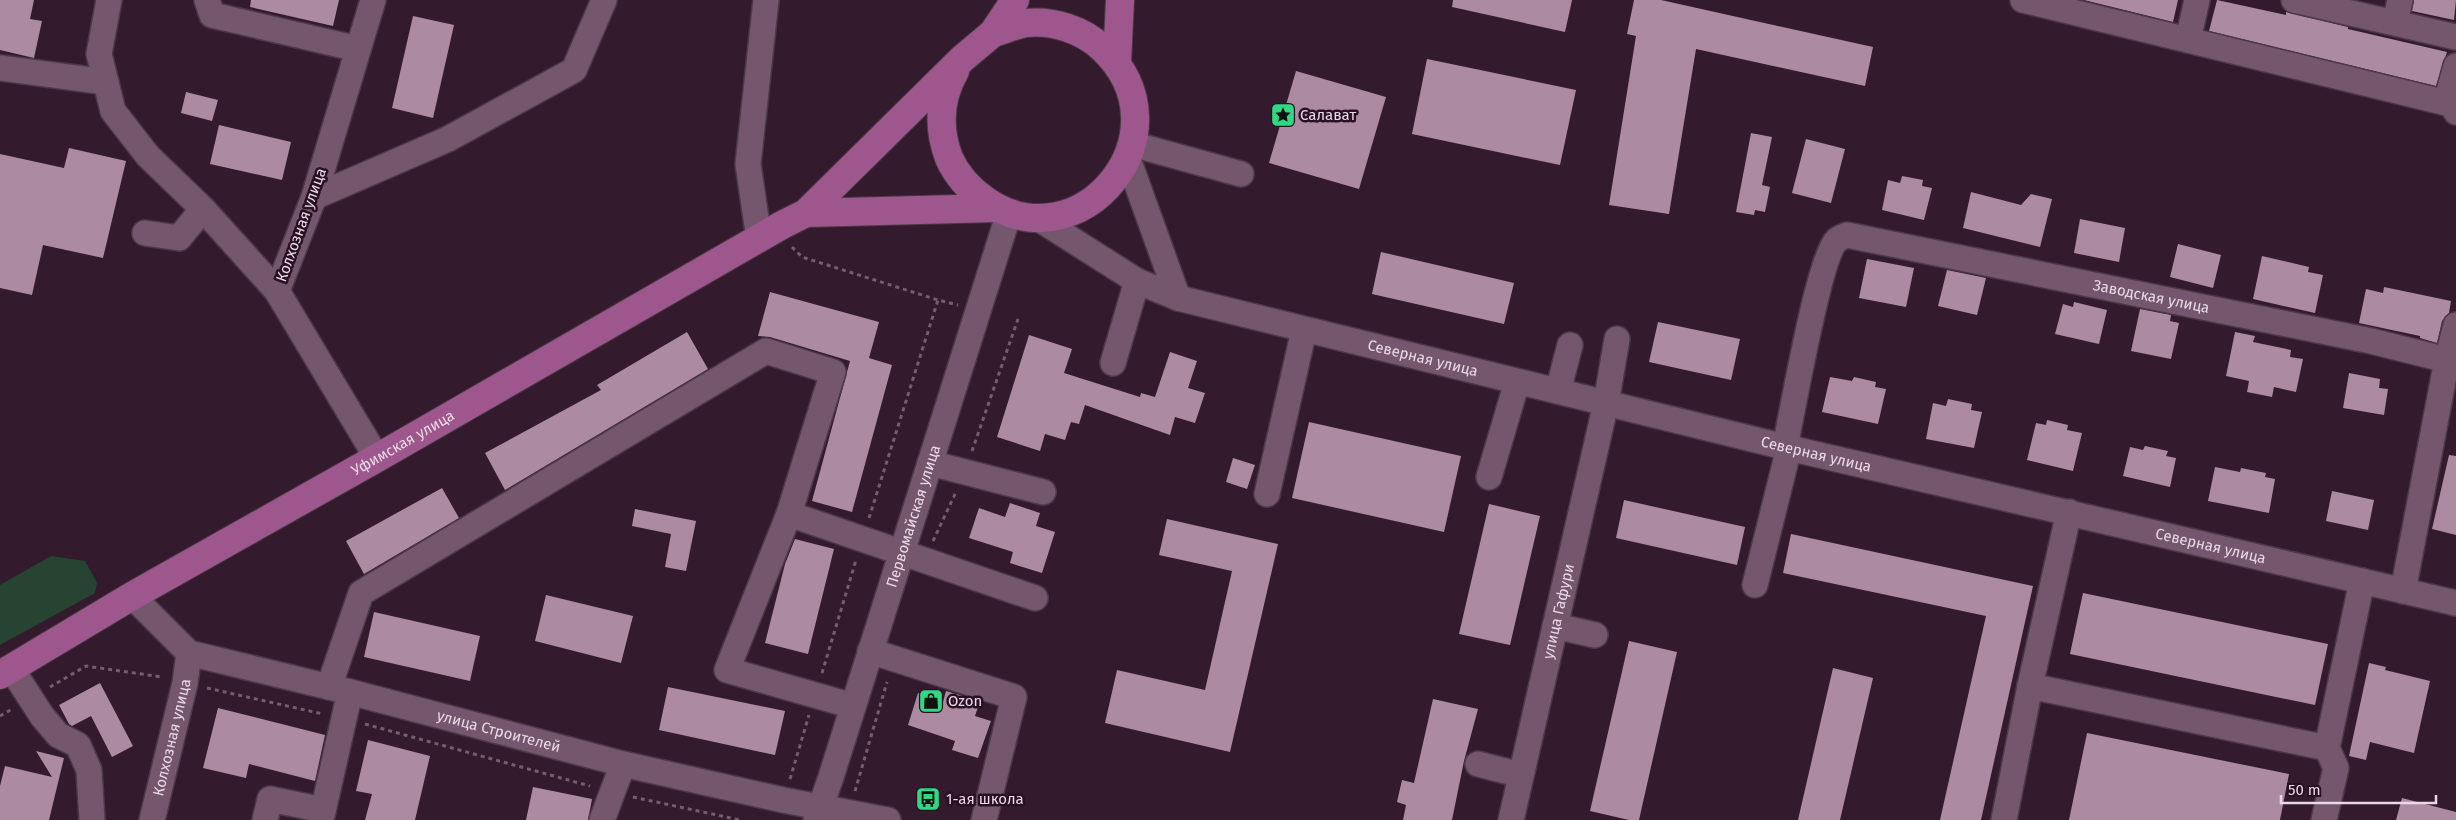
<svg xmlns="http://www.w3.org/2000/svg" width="2456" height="820" viewBox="0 0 2456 820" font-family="'Fira Sans',sans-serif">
	<rect width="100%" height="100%" fill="#331b2d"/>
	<polygon fill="#274331" points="51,556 85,561 97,583 95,593 0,645 0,585"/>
	<g fill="#ac8ba2">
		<polygon points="0,0 34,0 30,19 42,21 34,58 0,50"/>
		<polygon points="251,0 339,0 333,26 250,7"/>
		<polygon points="1453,0 1572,0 1565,32 1452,7"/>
		<polygon points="1634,0 1661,0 1873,47 1865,86 1696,49 1669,214 1609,205 1636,36 1627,34"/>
		<polygon points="2084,0 2178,0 2173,22"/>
		<polygon points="2217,0 2286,15 2286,12 2348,27 2348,29 2447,52 2436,86 2209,31"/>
		<polygon points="2414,0 2456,0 2454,20 2412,11"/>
		<polygon points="413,16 454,25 433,118 392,108"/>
		<polygon points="1427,59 1576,90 1560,165 1412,134"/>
		<polygon points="1296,71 1386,97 1359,189 1269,163"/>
		<polygon points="186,92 218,100 212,121 181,113"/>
		<polygon points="219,125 291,142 282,180 210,164"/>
		<polygon points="1751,133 1772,137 1762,185 1770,187 1765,212 1755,210 1754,215 1736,212"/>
		<polygon points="1806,139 1845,149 1831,203 1792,193"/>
		<polygon points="69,148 126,161 103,258 43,245 32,295 0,288 0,154 64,168"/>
		<polygon points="1902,176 1923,180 1922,186 1932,188 1924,220 1882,210 1888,180 1900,183"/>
		<polygon points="1971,192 2021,205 2031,194 2052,199 2040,247 1963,228"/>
		<polygon points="2080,219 2125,228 2119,262 2074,253"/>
		<polygon points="2178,244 2221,255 2213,288 2170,277"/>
		<polygon points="1381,252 1514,283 1504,324 1372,294"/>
		<polygon points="2262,256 2309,267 2308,272 2323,275 2315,313 2253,299"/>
		<polygon points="1867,259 1914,268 1906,307 1859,298"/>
		<polygon points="1947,270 1986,278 1977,315 1938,306"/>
		<polygon points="2384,287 2451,301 2449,313 2442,321 2437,343 2420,338 2420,336 2359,323 2366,289 2383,293"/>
		<polygon points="770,292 879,322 869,358 892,365 852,512 812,501 850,361 770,337 758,336"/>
		<polygon points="2074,302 2107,310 2099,344 2055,334 2063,304 2073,307"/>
		<polygon points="2140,309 2171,315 2170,321 2179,323 2171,359 2131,351"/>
		<polygon points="1658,322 1740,339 1731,380 1649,362"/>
		<polygon points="687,332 708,369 505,490 485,453 601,390 597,385"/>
		<polygon points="2235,332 2255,336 2253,342 2291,350 2290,357 2303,359 2296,392 2274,387 2272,397 2247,392 2249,381 2226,376"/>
		<polygon points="1029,335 1072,349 1064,373 1140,397 1141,393 1155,397 1170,352 1197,361 1188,388 1205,393 1195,423 1175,417 1170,435 1085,405 1079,424 1071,422 1065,440 1045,434 1040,451 997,437"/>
		<polygon points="2349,373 2380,379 2379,388 2388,389 2384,415 2343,408"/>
		<polygon points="1830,377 1852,381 1854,377 1876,382 1875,387 1886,389 1878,424 1822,412"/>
		<polygon points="1948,399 1972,404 1971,410 1982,412 1974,448 1926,439 1933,403 1946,406"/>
		<polygon points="2047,420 2068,425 2067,430 2082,433 2073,471 2027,460 2036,423 2046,425"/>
		<polygon points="1309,422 1461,456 1444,532 1292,498"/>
		<polygon points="2145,446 2168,451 2166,456 2176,458 2170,487 2123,476 2130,447 2143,450"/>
		<polygon points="2449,455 2456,456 2456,535 2432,529"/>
		<polygon points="1233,458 1255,465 1247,489 1226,482"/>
		<polygon points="2215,467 2240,472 2241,468 2266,473 2265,477 2275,479 2269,513 2208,501"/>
		<polygon points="442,488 459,518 364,574 346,541"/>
		<polygon points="2332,491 2374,500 2368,530 2326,521"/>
		<polygon points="1624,500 1745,527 1737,565 1616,538"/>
		<polygon points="1010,503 1040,513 1036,526 1055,532 1042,573 1010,563 1013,552 969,538 979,508 1005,517"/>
		<polygon points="1489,504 1540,516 1510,645 1459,634"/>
		<polygon points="635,509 696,521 686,571 665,567 671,534 632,526"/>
		<polygon points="1167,519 1278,544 1230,752 1105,723 1117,670 1205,690 1232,571 1159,555"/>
		<polygon points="1791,534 2033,586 1981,820 1940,820 1986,616 1783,573"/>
		<polygon points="795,539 834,549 808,654 765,643 785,564"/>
		<polygon points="2083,593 2328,644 2315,705 2070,654"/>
		<polygon points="546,595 633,616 621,663 535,641"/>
		<polygon points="374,612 480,636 470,681 364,657"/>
		<polygon points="1629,641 1677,652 1639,820 1629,820 1590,811"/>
		<polygon points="2369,663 2386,667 2385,670 2430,681 2414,753 2370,742 2366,760 2349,756"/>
		<polygon points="1833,668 1873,678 1840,820 1798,820"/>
		<polygon points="100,683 133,746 112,757 91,716 72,726 69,724 59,705"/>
		<polygon points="668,687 785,711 775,755 659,730"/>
		<polygon points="946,691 980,701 975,716 991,721 978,758 952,750 955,741 908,725 918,693 943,702"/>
		<polygon points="1433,699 1478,709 1464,761 1452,820 1403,820 1406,805 1397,802 1402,780 1414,783"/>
		<polygon points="218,708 325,735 315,781 249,764 246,778 203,768"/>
		<polygon points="2087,733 2289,774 2280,820 2069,820"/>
		<polygon points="368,740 430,756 415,820 365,820 372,794 356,791"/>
		<polygon points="36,751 64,758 49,820 0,820 0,786 5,766 52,777"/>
		<polygon points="533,787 592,799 588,820 526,820"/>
		<polygon points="2402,798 2456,812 2456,820 2396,820"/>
	</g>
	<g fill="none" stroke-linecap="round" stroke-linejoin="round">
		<defs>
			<g id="minor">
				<polyline points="109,0 99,54 113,111 148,156 203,209 277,291"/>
				<polyline points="207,0 212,15 358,49"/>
				<polyline points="373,0 314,197 277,291 377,458"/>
				<polyline points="2023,0 2451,104 2456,112"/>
				<polyline points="2294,0 2456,37"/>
				<polyline points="2395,23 2400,0"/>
				<polyline points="2188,40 2197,0"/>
				<polyline points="0,68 106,82"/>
				<polyline points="2446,103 2456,66"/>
				<polyline points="1132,144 1241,174"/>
				<polyline points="1128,159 1178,298"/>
				<polyline points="314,197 448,139 574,70 604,0"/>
				<path id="s1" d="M1036,217L1137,281L1178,298L1789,448L2456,603"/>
				<polyline points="145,233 179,238 203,209"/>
				<polyline points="759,239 748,164 766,0"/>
				<polyline points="2447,360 2456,325"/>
				<polyline points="1113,363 1137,281"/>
				<polyline points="1558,391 1570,345"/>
				<path id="s2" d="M1785,447C1792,414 1819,256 1837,240C1840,238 1844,236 1847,235L2371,341L2447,360L2403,591"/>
				<polyline points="930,463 1043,492"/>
				<polyline points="1489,477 1517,382"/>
				<polyline points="1267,494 1304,330"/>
				<polyline points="2069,512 2030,686 2327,748 2362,581"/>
				<polyline points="789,514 1035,598"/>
				<polyline points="1755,585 1789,448"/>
				<path id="s3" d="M132,596L189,653L350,692L623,764L783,800L888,820"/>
				<polyline points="1555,626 1595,635"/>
				<polyline points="870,651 1014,697 984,820"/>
				<polyline points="11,668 42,716 58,735 78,745 89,770 92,820"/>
				<polyline points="329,687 361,593 766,351 833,372 789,514 727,670 853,706"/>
				<polyline points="1478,764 1521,775"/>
				<path id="s4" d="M152,820L185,683L189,653"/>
				<polyline points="265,820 270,799 323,810"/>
				<polyline points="321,820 350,692"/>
				<polyline points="602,820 623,764"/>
				<path id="s5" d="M816,820L831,777L1009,213"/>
				<path id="s6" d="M1511,820L1606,403L1617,339"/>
				<polyline points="2004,820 2030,686"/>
				<polyline points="2324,820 2336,768 2327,748"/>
			</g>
			<g id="major">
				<polyline points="1117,62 1120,0"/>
				<path d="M955,71C939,99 938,129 949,158C957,176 969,189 985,200C1080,267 1192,132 1102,48C1083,30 1053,20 1026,23C1015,25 1004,30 993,33"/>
				<polyline points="806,213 995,208"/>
				<path id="s7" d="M0,675L132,596L377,458L782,225L806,213L962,59L993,33L1015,0"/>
			</g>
		</defs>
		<use href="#minor" stroke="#4c3847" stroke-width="28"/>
		<use href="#major" stroke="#4c3847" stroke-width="30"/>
		<g stroke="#735e6e" stroke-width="3" stroke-dasharray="4 4" stroke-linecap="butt">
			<polyline points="792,247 802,257 938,300"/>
			<polyline points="972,451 1018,319"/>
			<polyline points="869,518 938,300 958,305"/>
			<polyline points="933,541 956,492"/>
			<polyline points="822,673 856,560"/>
			<polyline points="50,687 86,666 162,677"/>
			<polyline points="207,688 323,714"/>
			<polyline points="0,716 12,709"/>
			<polyline points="365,724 590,786"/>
			<polyline points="790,779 809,715"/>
			<polyline points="855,791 887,682"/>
			<polyline points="633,797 740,820"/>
		</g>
		<use href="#minor" stroke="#74576c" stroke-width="25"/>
		<use href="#major" stroke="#9e578d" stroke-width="28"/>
	</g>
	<defs>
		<symbol id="sight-square" viewBox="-11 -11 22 22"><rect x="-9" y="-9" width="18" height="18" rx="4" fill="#30d883" stroke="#291123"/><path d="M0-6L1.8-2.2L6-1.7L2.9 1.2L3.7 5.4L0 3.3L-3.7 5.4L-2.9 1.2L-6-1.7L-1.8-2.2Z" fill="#111"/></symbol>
		<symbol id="shop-square" viewBox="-11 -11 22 22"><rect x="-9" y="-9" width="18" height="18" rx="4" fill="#30d883" stroke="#291123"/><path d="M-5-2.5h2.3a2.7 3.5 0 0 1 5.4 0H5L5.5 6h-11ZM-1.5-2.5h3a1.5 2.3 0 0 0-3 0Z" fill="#111"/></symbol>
		<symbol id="bus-square" viewBox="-11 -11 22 22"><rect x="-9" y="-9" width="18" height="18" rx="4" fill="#30d883" stroke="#291123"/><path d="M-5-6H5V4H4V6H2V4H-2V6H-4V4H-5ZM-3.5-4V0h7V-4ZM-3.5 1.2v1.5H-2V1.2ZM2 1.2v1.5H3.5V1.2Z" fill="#111"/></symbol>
	</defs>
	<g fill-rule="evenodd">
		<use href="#sight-square" x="1269" y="101" width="28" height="28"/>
		<use href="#shop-square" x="917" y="687" width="28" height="28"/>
		<use href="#bus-square" x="914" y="785" width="28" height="28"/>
	</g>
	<g text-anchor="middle" stroke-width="5" stroke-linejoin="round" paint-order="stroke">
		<g font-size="15" fill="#ead9e5" stroke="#291123" text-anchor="start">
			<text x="1300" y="120">Салават</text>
			<text x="948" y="706">Ozon</text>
			<text x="946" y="804">1-ая школа</text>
		</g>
		<g font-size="15" fill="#ead9e5" stroke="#291123">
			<text transform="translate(301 225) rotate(-70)" y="5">Колхозная улица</text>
			<text dy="5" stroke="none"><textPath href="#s2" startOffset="536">Заводская улица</textPath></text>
			<text dy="5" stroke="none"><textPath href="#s1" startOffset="416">Северная улица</textPath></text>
			<text dy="5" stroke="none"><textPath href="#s7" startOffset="465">Уфимская улица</textPath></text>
			<text dy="5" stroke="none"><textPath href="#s1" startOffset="821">Северная улица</textPath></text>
			<text dy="5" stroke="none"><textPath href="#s5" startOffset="319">Первомайская улица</textPath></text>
			<text dy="5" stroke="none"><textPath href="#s1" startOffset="1226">Северная улица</textPath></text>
			<text dy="5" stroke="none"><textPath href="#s6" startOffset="214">улица Гафури</textPath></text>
			<text dy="5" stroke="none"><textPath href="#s3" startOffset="400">улица Строителей</textPath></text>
			<text dy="5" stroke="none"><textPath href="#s4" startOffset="85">Колхозная улица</textPath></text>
		</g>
	</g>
	<path d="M2281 795v8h155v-8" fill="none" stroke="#ead9e5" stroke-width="2.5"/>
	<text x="2288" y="795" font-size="15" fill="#ead9e5" stroke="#291123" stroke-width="4" paint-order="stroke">50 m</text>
</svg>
